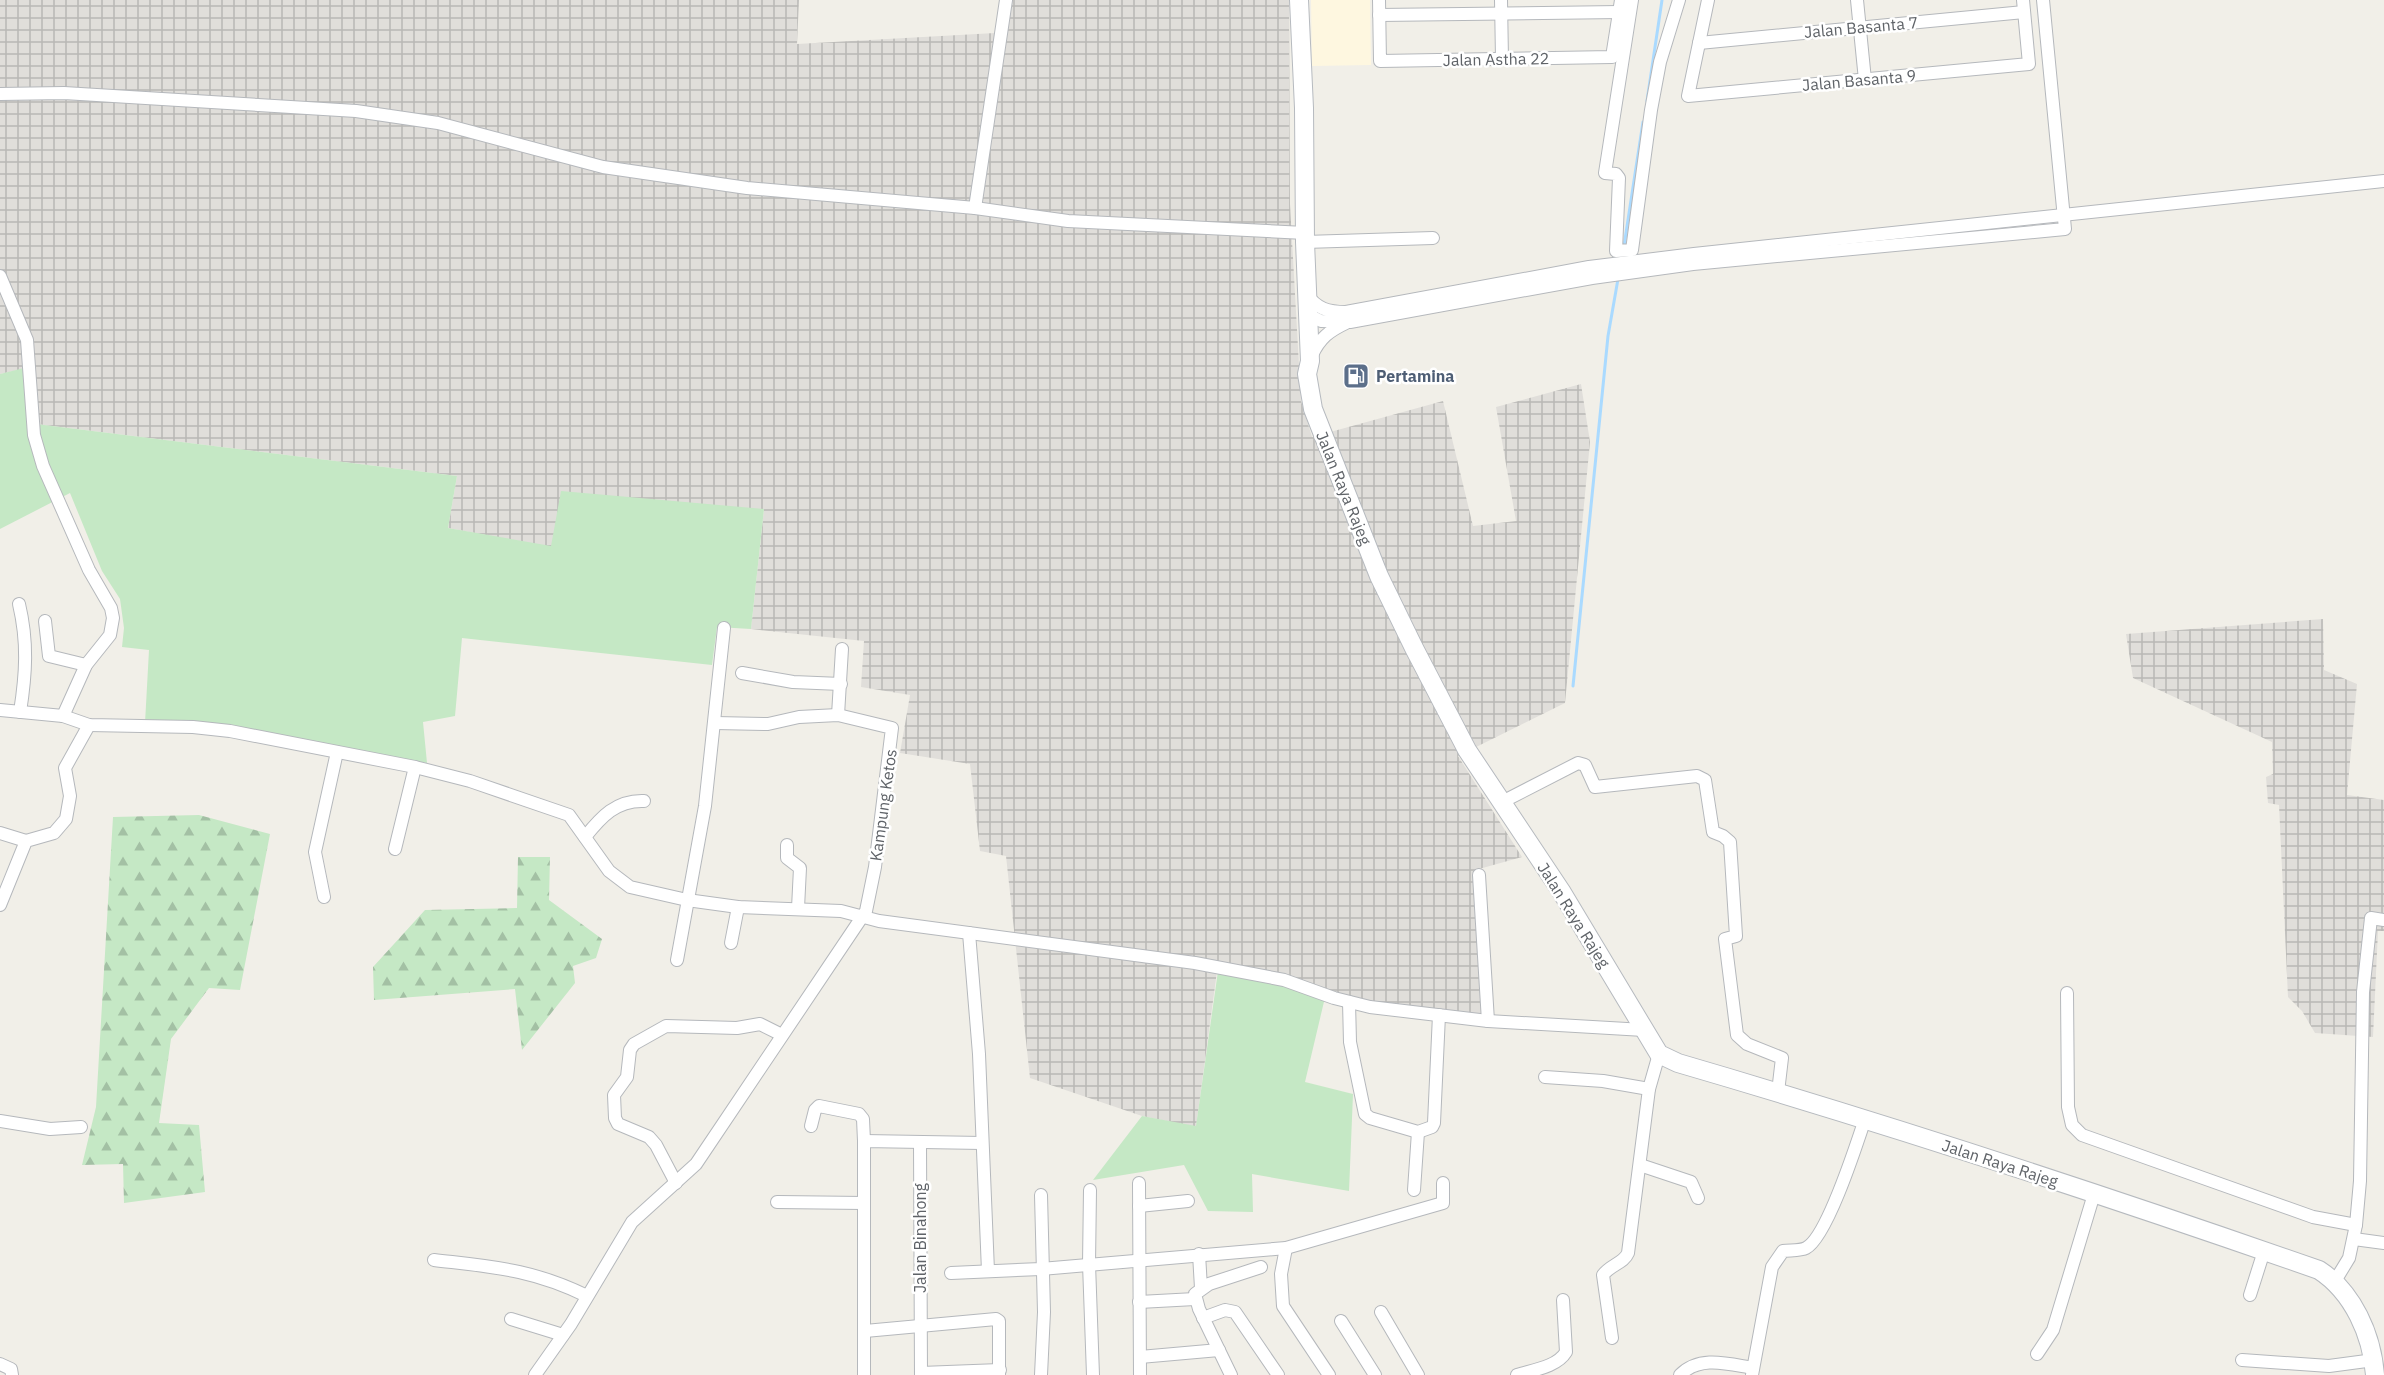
<svg xmlns="http://www.w3.org/2000/svg" width="2384" height="1375" viewBox="0 0 2384 1375" font-family="'IBM Plex Sans',sans-serif">
	<defs>
		<pattern id="industrial-grid" width="8" height="8" patternUnits="userSpaceOnUse" patternTransform="scale(1.5)"><rect width="8" height="8" fill="#e0deda"/><path d="M0 4h8M4 0v8" fill="none" stroke="#b9b8b5"/></pattern>
		<pattern id="forest-firs" width="22" height="20" patternUnits="userSpaceOnUse" patternTransform="scale(1.5)"><rect width="22" height="20" fill="#c5e8c5"/><path d="M5 1l3.5 6h-7zM16 11l3.5 6h-7z" fill="#a3c0a4"/></pattern>
	</defs>
	<rect width="100%" height="100%" fill="#f1efe8"/>
	<polygon fill="#fef7e0" points="1311,0 1370,0 1371,65 1312,66"/>
	<g fill="url(#industrial-grid)">
		<polygon points="0,0 799,0 797,44 995,33 1000,0 1289,0 1290,204 1301,401 1312,437 1443,401 1473,526 1516,521 1496,407 1581,384 1590,442 1565,703 1458,756 1522,857 1479,869 1490,1016 1402,1014 1307,983 1218,964 1196,1127 1142,1116 1030,1078 1006,856 980,851 970,764 900,753 910,695 861,687 864,641 751,629 764,509 551,547 448,528 457,476 28,423 24,369 0,374"/>
		<polygon points="2323,619 2324,670 2357,684 2347,795 2384,800 2384,931 2378,931 2373,1037 2315,1033 2302,1011 2288,997 2279,805 2268,803 2266,777 2273,774 2272,742 2133,678 2126,634"/>
	</g>
	<g fill="#c5e8c5">
		<polygon points="24,368 28,423 457,476 448,528 551,546 561,491 764,509 751,629 717,627 712,665 462,638 455,716 423,722 427,763 220,727 145,723 149,650 122,647 124,628 120,599 102,571 70,493 0,529 0,374"/>
		<polygon points="1219,964 1327,989 1305,1082 1353,1094 1349,1191 1252,1174 1253,1212 1208,1211 1184,1165 1093,1180 1142,1116 1196,1126"/>
	</g>
	<g fill="url(#forest-firs)">
		<polygon points="199,815 270,834 240,990 209,988 171,1039 159,1123 199,1125 205,1192 124,1203 123,1164 82,1165 96,1107 113,817"/>
		<polygon points="518,857 550,857 549,900 602,939 596,958 573,966 575,983 522,1050 515,989 374,1000 373,967 425,910 517,908"/>
	</g>
	<g fill="none" stroke-linecap="round" stroke-linejoin="round">
		<g stroke="#aadaff" stroke-width="3">
			<polyline points="1647,101 1662,0"/>
			<polyline points="1624,246 1643,122"/>
			<polyline points="1573,686 1608,336 1618,279"/>
		</g>
		<defs>
			<g id="minor">
				<polyline points="1379,0 1380,61 1612,57 1621,0"/>
				<polyline points="1501,0 1502,59"/>
				<polyline points="1632,0 1605,173 1616,174 1619,178 1616,251 1632,250 1651,110 1660,62 1679,0"/>
				<polyline points="1708,0 1688,96 2029,64 2023,0"/>
				<polyline points="1857,0 1865,80"/>
				<polyline points="1379,15 1620,12"/>
				<polyline points="1699,43 2024,12"/>
				<polyline points="0,94 64,93 356,111 438,123 603,167 747,188 975,208 1068,221 1305,233"/>
				<polyline points="975,208 1006,0"/>
				<polyline points="1305,242 1433,238"/>
				<polyline points="0,276 27,340 34,435 43,466 89,570 111,608 113,618 110,635 86,665 63,716"/>
				<path d="M1306,294C1318,309 1327,312 1346,312L1589,267L1694,254L2384,181"/>
				<polyline points="1307,314 1321,321 1350,322 1592,278 1693,264 2065,229 2043,0"/>
				<path d="M1312,355C1320,338 1329,331 1346,323"/>
				<path d="M19,604C28,642 26,674 20,712"/>
				<polyline points="45,621 49,656 86,665"/>
				<polyline points="742,673 793,682 841,684"/>
				<polyline points="0,710 63,716 89,725 193,727 230,731 415,767 470,781 569,815 609,871 630,887 687,900 738,907 841,911 879,921 1195,963 1284,980 1334,998 1370,1007 1488,1021 1644,1030"/>
				<polyline points="838,715 842,649"/>
				<polyline points="1502,802 1578,763 1585,765 1595,787 1697,776 1705,780 1713,832 1723,836 1730,842 1736,936 1725,939 1737,1035 1747,1044 1782,1058 1778,1092"/>
				<polyline points="0,833 26,841"/>
				<path d="M585,837C601,817 616,800 644,801"/>
				<polyline points="787,845 787,858 800,868 798,908"/>
				<polyline points="395,849 415,767"/>
				<polyline points="1479,875 1488,1021"/>
				<polyline points="324,897 315,852 337,752"/>
				<polyline points="0,905 26,841 54,833 66,819 70,796 65,768 89,725"/>
				<polyline points="969,933 979,1054 988,1271"/>
				<polyline points="731,943 738,907"/>
				<polyline points="677,960 705,806 724,628"/>
				<polyline points="2067,993 2068,1107 2072,1125 2082,1135 2313,1217 2356,1225"/>
				<polyline points="1349,1002 1350,1042 1365,1114 1370,1118 1418,1132 1432,1127 1434,1123 1439,1015"/>
				<polyline points="1545,1077 1603,1081 1649,1089"/>
				<polyline points="0,1121 50,1129 81,1127"/>
				<polyline points="811,1126 815,1110 819,1106 859,1114 863,1119 864,1141"/>
				<polyline points="920,1143 921,1375"/>
				<polyline points="1640,1165 1691,1182 1698,1198"/>
				<polyline points="676,1183 656,1145 649,1137 618,1124 615,1118 614,1095 627,1077 630,1050 634,1044 666,1026 737,1028 760,1024 782,1035"/>
				<polyline points="1139,1183 1140,1375"/>
				<polyline points="1090,1190 1089,1264 1093,1375"/>
				<polyline points="1414,1190 1418,1132"/>
				<polyline points="777,1202 864,1203"/>
				<polyline points="1139,1206 1188,1201"/>
				<polyline points="2354,1239 2384,1243"/>
				<polyline points="1286,1248 1281,1274 1283,1306 1329,1375"/>
				<polyline points="1199,1254 1201,1288"/>
				<path d="M434,1260C493,1267 532,1269 587,1296"/>
				<polyline points="951,1273 1041,1269 1286,1248 1443,1203 1443,1183"/>
				<polyline points="2335,1281 2349,1258 2356,1225 2360,1181 2363,992 2371,918 2384,920"/>
				<polyline points="2250,1295 2264,1251"/>
				<polyline points="1139,1302 1195,1299"/>
				<polyline points="1381,1312 1418,1375"/>
				<polyline points="1203,1318 1225,1310 1235,1312 1278,1375"/>
				<polyline points="511,1319 563,1335"/>
				<polyline points="1341,1321 1375,1375"/>
				<polyline points="865,1331 996,1319 999,1321 999,1375"/>
				<path d="M1612,1338L1603,1275C1610,1265 1624,1263 1628,1253L1649,1089L1659,1054"/>
				<polyline points="2037,1354 2053,1330 2094,1194"/>
				<polyline points="1140,1357 1219,1350"/>
				<polyline points="2242,1360 2329,1366 2374,1360"/>
				<polyline points="0,1364 11,1369 12,1375"/>
				<polyline points="921,1373 1000,1370"/>
				<polyline points="535,1375 571,1324 632,1222 696,1164 866,911 875,867 892,728 838,715 799,717 768,724 715,723"/>
				<polyline points="864,1375 864,1141 982,1143"/>
				<polyline points="1041,1375 1044,1312 1041,1195"/>
				<polyline points="1231,1375 1199,1309 1195,1294 1209,1284 1261,1267"/>
				<path d="M1517,1375C1533,1370 1557,1367 1566,1352L1563,1300"/>
				<path d="M1680,1375C1700,1355 1728,1364 1753,1368"/>
				<path d="M1752,1375L1772,1267L1783,1251C1790,1250 1800,1251 1806,1248C1827,1237 1857,1143 1865,1119"/>
			</g>
			<path id="secondary" d="M1299,0L1304,108L1305,242L1310,361L1307,374L1313,409L1379,576L1414,648L1467,750L1561,891L1659,1054L1678,1063C1894,1126 2107,1196 2319,1270C2353,1292 2372,1335 2375,1375"/>
		</defs>
		<use href="#minor" stroke="#b5b8bc" stroke-width="14"/>
		<use href="#secondary" stroke="#b6babf" stroke-width="20"/>
		<use href="#minor" stroke="#fff" stroke-width="12"/>
		<use href="#secondary" stroke="#fff" stroke-width="18"/>
	</g>
	<defs>
		<symbol id="fuel-square" viewBox="-11 -11 22 22"><rect x="-9" y="-9" width="18" height="18" rx="4" fill="#5c6f8a" stroke="#fff"/><path d="M-5.5-6h7V0h2V4h1.3V-2.5L3-4.5l.8-.8L6-3V5H2.5V1h-1V6h-7ZM-4.2-4.7v3.2H.2V-4.7Z" fill="#fff"/></symbol>
	</defs>
	<g fill-rule="evenodd">
		<use href="#fuel-square" x="1341" y="361" width="30" height="30"/>
	</g>
	<g text-anchor="middle" stroke-width="5" stroke-linejoin="round" paint-order="stroke">
		<g font-size="16" fill="#5f6368" stroke="#fff">
			<text transform="translate(1861 27) rotate(-5)" y="6">Jalan Basanta 7</text>
			<text transform="translate(1496 59) rotate(-1)" y="6">Jalan Astha 22</text>
			<text transform="translate(1859 80) rotate(-5)" y="6">Jalan Basanta 9</text>
			<text transform="translate(1344 488) rotate(68)" y="6">Jalan Raya Rajeg</text>
			<text transform="translate(883 805) rotate(-82)" y="6">Kampung Ketos</text>
			<text transform="translate(1574 915) rotate(58)" y="6">Jalan Raya Rajeg</text>
			<text transform="translate(2000 1163) rotate(18)" y="6">Jalan Raya Rajeg</text>
			<text transform="translate(920 1238) rotate(-90)" y="6">Jalan Binahong</text>
		</g>
		<g font-size="16" font-weight="bold" fill="#4e5e75" stroke="#fff" text-anchor="start">
			<text x="1376" y="382">Pertamina</text>
		</g>
	</g>
</svg>
